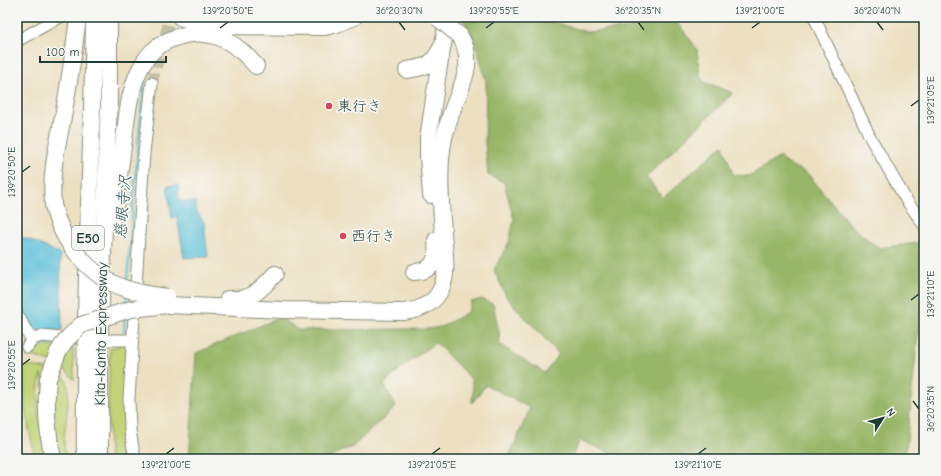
<svg xmlns="http://www.w3.org/2000/svg" width="941" height="476" viewBox="0 0 941 476" font-family="'Comic Neue','Klee One',sans-serif">
	<rect width="100%" height="100%" fill="#f6f6f2"/>
	<filter id="ink" filterUnits="userSpaceOnUse"><feTurbulence type="fractalNoise" baseFrequency=".025" numOctaves="2"/><feDisplacementMap in="SourceGraphic" scale="8" xChannelSelector="R" yChannelSelector="G"/><feConvolveMatrix kernelMatrix="1 2 1 2 8 2 1 2 1" color-interpolation-filters="sRGB"/></filter>
	<filter id="wash" filterUnits="userSpaceOnUse"><feTurbulence type="fractalNoise" baseFrequency=".012" numOctaves="4" result="noise"/><feDisplacementMap in="SourceGraphic" scale="16" xChannelSelector="R" yChannelSelector="G"/><feGaussianBlur stdDeviation="0.9" result="paint"/><feColorMatrix in="noise" values="0 0 0 0 0 0 0 0 0 0 0 0 0 0 0 0 0 1.4 0 .05"/><feComposite in="paint" operator="in"/></filter>
	<g filter="url(#wash)">
		<rect width="100%" height="100%" fill="#ede0c1"/>
		<g fill="#c1d477" stroke="#708856">
			<polygon points="120,343 125,344 127,348 127,442 126,447 121,451 121,459 109,459 108,412 110,348 119,346"/>
			<path d="M43,346L73,347L74,380C61,364 49,361 31,356L33,352Z"/>
			<path d="M26,366C38,367 54,369 64,377C73,384 65,426 64,437C64,445 65,452 66,459H58L41,374C34,402 41,432 47,459H35L25,409L24,370Z"/>
		</g>
		<polygon fill="#98b668" stroke="#5c7a4e" points="461,17 535,17 587,32 630,28 644,17 670,17 680,26 697,49 700,77 704,82 733,93 646,177 663,198 723,145 733,175 749,176 780,157 784,162 808,174 852,227 879,248 924,242 924,276 905,459 624,459 580,440 571,459 508,459 530,408 486,385 472,403 473,389 471,379 436,343 433,344 399,370 384,384 396,407 352,447 339,452 331,459 189,459 196,353 276,319 285,320 298,330 426,329 441,327 468,312 471,302 482,299 493,304 499,332 500,345 545,373 559,354 507,298 494,270 509,242 514,220 504,182 488,175 485,143 486,81 477,49 466,24"/>
		<g fill="#5ac0d8" stroke="#3c7e86">
			<polygon points="178,185 179,201 196,202 196,210 204,223 208,257 184,258 177,217 172,218 167,186"/>
			<polygon points="20,237 30,240 60,254 62,329 58,331 34,331 17,300 17,249"/>
		</g>
		<g fill="none" stroke-linecap="round" stroke-linejoin="round">
			<g stroke="#5ac0d8" stroke-width="2.5">
				<polyline points="127,284 134,193 144,83"/>
				<polyline points="126,306 127,295"/>
				<polyline points="124,332 125,317"/>
				<polyline points="41,344 58,343"/>
			</g>
		</g>
	</g>
	<g filter="url(#ink)">
		<g fill="none" stroke-linecap="round" stroke-linejoin="round">
			<polyline stroke="#c4bfa5" stroke-width="11" stroke-dasharray="11 5.5" stroke-linecap="butt" points="152,83 170,17"/>
			<defs>
				<g id="minor">
					<polyline points="814,17 871,139 905,198 924,225"/>
					<polyline points="17,41 60,17"/>
					<polyline points="17,313 28,334 33,339"/>
					<polyline points="110,340 132,340"/>
					<polyline points="27,347 33,339 41,336 72,339"/>
					<polyline points="135,459 130,431 129,399 144,153 152,83"/>
				</g>
				<g id="highway">
					<polyline points="180,17 200,23 217,26 325,27 337,24 354,17"/>
					<path d="M407,70C426,67 432,66 441,48"/>
					<polyline points="431,195 428,156 428,139 439,66 448,17"/>
					<path d="M53,205C50,172 57,148 63,117C69,84 74,50 78,17"/>
					<path d="M114,216C116,193 120,170 123,147C127,119 128,87 144,62C153,46 173,36 191,34C219,31 239,46 256,66"/>
					<path d="M414,272C434,271 438,259 436,240"/>
					<path d="M228,299C253,300 258,292 275,274"/>
					<path d="M168,305L283,310L404,312C419,310 434,305 441,289C449,272 444,251 443,232C441,208 439,183 441,159C442,144 446,128 451,114C460,87 477,64 460,36"/>
					<path d="M48,379C45,407 47,432 53,459"/>
					<path d="M85,459C83,312 92,164 94,17"/>
					<polyline points="100,459 100,329 109,103 109,17"/>
				</g>
			</defs>
			<use href="#minor" stroke="#868e7a" stroke-width="13"/>
			<use href="#highway" stroke="#868e7a" stroke-width="18"/>
			<use href="#minor" stroke="#fff" stroke-width="11"/>
			<use href="#highway" stroke="#fff" stroke-width="16"/>
			<defs>
				<g id="highway-bridge">
					<polyline points="438,18 460,36"/>
					<path d="M53,205C61,241 89,276 124,288C138,293 152,295 167,297"/>
					<polyline points="48,379 58,352 65,341 81,325 131,309 168,305"/>
				</g>
			</defs>
			<use href="#highway-bridge" stroke="#868e7a" stroke-width="18" stroke-linecap="butt"/>
			<use href="#highway-bridge" stroke="#fff" stroke-width="16"/>
		</g>
	</g>
	<path fill="none" stroke="#1f3d34" stroke-width="1.5" d="M399,22L405,30M638,22L644,30M877,22L883,30M220,28L228,22M486,28L494,22M752,28L760,22M911,106L919,100M22,172L30,166M911,300L919,294M22,365L30,359M913,401L919,409M166,454L174,448M432,454L440,448M698,454L706,448"/>
	<g fill="#d1495b" stroke="#f6f6f2" stroke-width="1.5">
		<circle cx="329" cy="106" r="4"/>
		<circle cx="343" cy="236" r="4"/>
	</g>
	<g text-anchor="middle" stroke-width="3.5" stroke-linejoin="round" paint-order="stroke">
		<rect fill="#f6f6f2" stroke="#60746d" stroke-width="1" x="72" y="226" width="32" height="24" rx="3"/>
		<g font-size="14" font-weight="bold" fill="#1f3d34">
			<text x="88" y="243">E50</text>
		</g>
		<g font-size="15" fill="#1f3d34" stroke="#f6f6f2" text-anchor="start">
			<text x="337" y="111">東行き</text>
			<text x="351" y="241">西行き</text>
		</g>
		<g font-size="15" fill="#1f3d34" stroke="#f6f6f2">
			<text transform="translate(101 334) rotate(-89)" y="5">Kita-Kanto Expressway</text>
		</g>
		<g font-size="16" font-style="italic" fill="#2e5e5d" stroke="#f6f6f2">
			<text transform="translate(122 207) rotate(-85)" y="6">慈眼寺沢</text>
		</g>
	</g>
	<rect width="941" height="476" fill="none" stroke="#f6f6f2" stroke-width="44"/>
	<g transform="translate(883 418) rotate(54)" stroke="#f6f6f2" stroke-width="3" paint-order="stroke">
	<path d="M0-3L7 15L0 10L-7 15Z" fill="#1f3d34"/>
	<text y="-6" font-size="11" font-weight="bold" text-anchor="middle" fill="#1f3d34">N</text>
	</g>
	<path d="M40 56v6h126v-6" fill="none" stroke="#1f3d34" stroke-width="2"/>
	<text x="46" y="56" font-size="12" fill="#1f3d34" stroke="#f6f6f2" stroke-width="3" paint-order="stroke">100 m</text>
	<rect x="22" y="22" width="897" height="432" fill="none" stroke="#1f3d34" stroke-width="1.5"/>
	<g font-size="10" text-anchor="middle" fill="#1f3d34">
		<text x="228" y="14">139°20'50"E</text>
		<text x="399" y="14">36°20'30"N</text>
		<text x="494" y="14">139°20'55"E</text>
		<text x="638" y="14">36°20'35"N</text>
		<text x="760" y="14">139°21'00"E</text>
		<text x="877" y="14">36°20'40"N</text>
		<text transform="translate(930 100) rotate(-90)" y="4">139°21'05"E</text>
		<text transform="translate(11 172) rotate(-90)" y="4">139°20'50"E</text>
		<text transform="translate(930 294) rotate(-90)" y="4">139°21'10"E</text>
		<text transform="translate(11 365) rotate(-90)" y="4">139°20'55"E</text>
		<text transform="translate(930 409) rotate(-90)" y="4">36°20'35"N</text>
		<text x="166" y="468">139°21'00"E</text>
		<text x="432" y="468">139°21'05"E</text>
		<text x="698" y="468">139°21'10"E</text>
	</g>
</svg>
